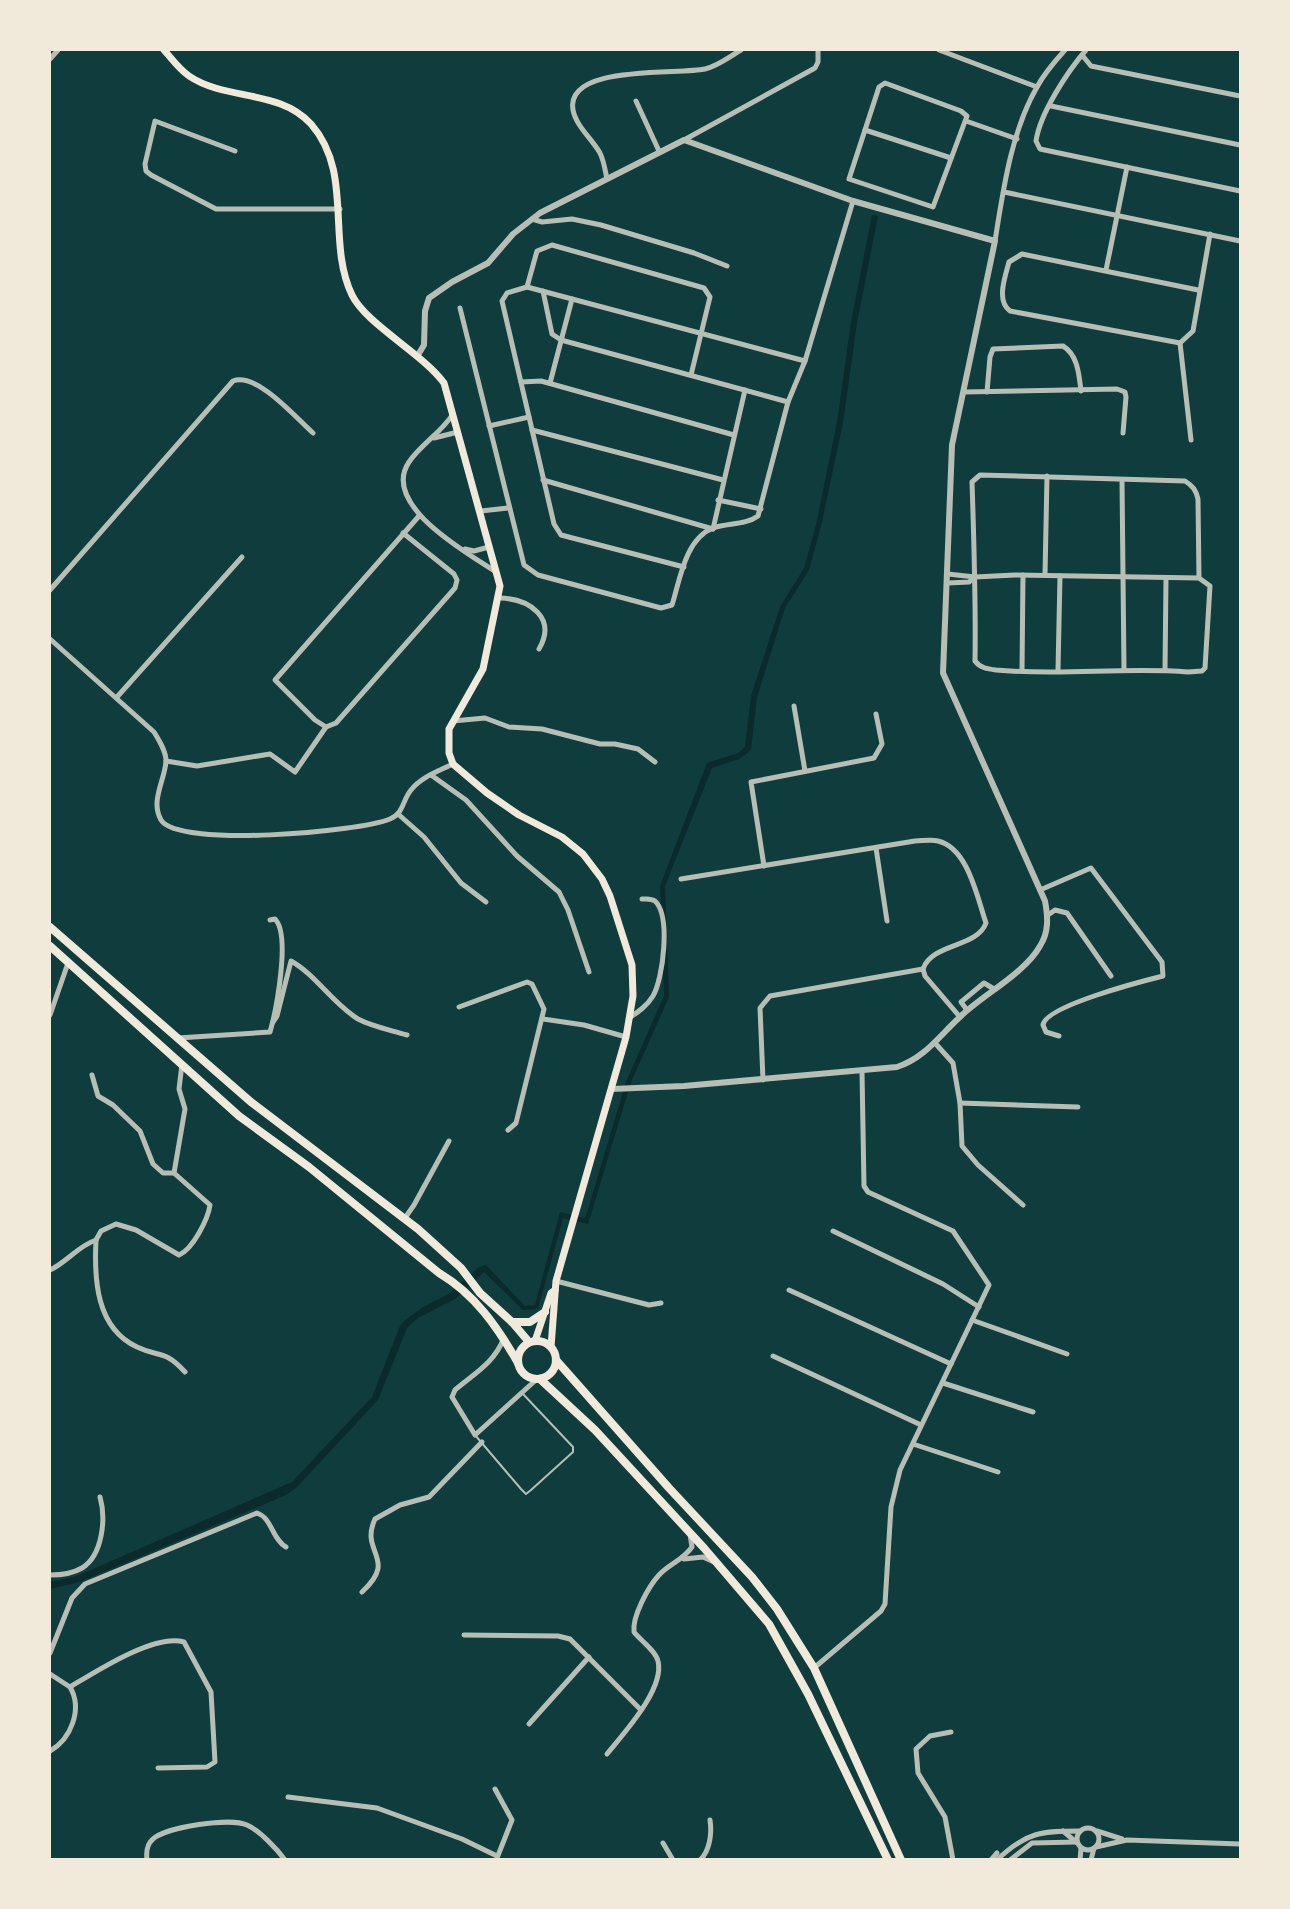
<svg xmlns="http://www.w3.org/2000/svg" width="1290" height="1909" viewBox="0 0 1290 1909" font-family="Ubuntu,sans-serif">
	<rect width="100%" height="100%" fill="#0f3d3e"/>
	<polygon fill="#0a2a2b" points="872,215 878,216 857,323 843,423 821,526 809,570 785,608 757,697 751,750 739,759 712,768 665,886 669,997 631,1082 588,1224 563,1218 538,1309 523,1310 484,1272 455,1299 418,1318 407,1328 378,1400 296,1488 286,1495 80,1582 50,1589 50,1582 77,1576 292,1482 372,1397 400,1326 404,1321 423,1307 450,1293 479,1267 486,1265 525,1306 535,1305 560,1212 584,1218 586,1216 626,1082 664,996 660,886 707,763 738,753 745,747 751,696 780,607 804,568 816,525 837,422 851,322"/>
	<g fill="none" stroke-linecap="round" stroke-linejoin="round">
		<polyline stroke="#b8beb3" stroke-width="2" points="475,1435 521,1489 526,1494 531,1490 573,1452 573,1447 523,1394"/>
		<g stroke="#b8beb3" stroke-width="5">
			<polyline points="939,50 1037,87"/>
			<path d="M1086,50C1068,71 1040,113 1036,141L1040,149L1240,191"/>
			<polyline points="1082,55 1091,66 1240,96"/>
			<polyline points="50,59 58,50"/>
			<polygon points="885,83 961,111 967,116 933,207 849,179 879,87"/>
			<polyline points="636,101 659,151"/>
			<polyline points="1051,106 1240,145"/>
			<polyline points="966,121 1017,139"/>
			<polyline points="865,130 951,158"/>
			<polyline points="684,140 815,68 818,62 818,50"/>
			<polyline points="235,151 155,121 145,164 146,171 151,175 216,209 340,209"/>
			<path d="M607,179C605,170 604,161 600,153C592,139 576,126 573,110C565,64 677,75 705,69C718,66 729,57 741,50"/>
			<polyline points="1004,192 1240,241"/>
			<polyline points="532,219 542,222 572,219 601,225 694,253 727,266"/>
			<path d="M995,241C1003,191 1011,132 1037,87C1044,74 1055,61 1065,50"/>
			<polyline points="1106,270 1127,167"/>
			<polyline points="527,287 537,251 552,245 704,288 710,297 691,375"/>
			<polyline points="543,291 552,334 561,340 788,402"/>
			<path d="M460,308L524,565L538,575L661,608L672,605C680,580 685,539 713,528C728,523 746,525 758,516L788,402L805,361L853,201"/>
			<path d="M1180,343L1010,311C996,301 1005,277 1009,262L1022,254L1198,290"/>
			<polyline points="1180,343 1193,331 1210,234"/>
			<polyline points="1180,343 1191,440"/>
			<polyline points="521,382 541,381 734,435"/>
			<polyline points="550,383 572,299"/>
			<polyline points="964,392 1117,389 1125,392 1126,397 1123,433"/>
			<path d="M987,392L990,357L993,349L1063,346C1078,355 1079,375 1081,391"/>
			<path d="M453,414C441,433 421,444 409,462C380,505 468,553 496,572"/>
			<polyline points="489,426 529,417"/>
			<polyline points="532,430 723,480"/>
			<polyline points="434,438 458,432"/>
			<polyline points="543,480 713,529"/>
			<polyline points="1122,480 1124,670"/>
			<polyline points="718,500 761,509"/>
			<polyline points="481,511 508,508"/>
			<polyline points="713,529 745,390"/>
			<polyline points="465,549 474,551 489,547"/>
			<polyline points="684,567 561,535 554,524 502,301 507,293 527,287 805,361"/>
			<path d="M948,574L975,577L1015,575L1199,578L1210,586L1205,668L1202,671L1188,672C1124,667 1059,676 996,670C988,669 980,668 975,661C976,601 974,542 972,482L980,475L1185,481C1193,486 1196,490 1198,499L1199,578"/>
			<polyline points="1045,575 1047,476"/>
			<polyline points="948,583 969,582 975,577"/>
			<path d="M50,590L233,381C257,372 296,418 313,433"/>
			<path d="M500,598C530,599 557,618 539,649"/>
			<path d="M50,639L154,732C159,740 166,751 166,761C165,780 150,801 161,820C178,848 359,832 390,819C404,813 402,801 411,790C421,777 439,771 453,764"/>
			<polyline points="1022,670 1023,575"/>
			<polyline points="1058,670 1060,576"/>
			<polyline points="1165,670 1166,579"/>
			<polyline points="117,697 242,557"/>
			<polyline points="794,706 805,771"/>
			<polyline points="453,721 485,718 509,727 542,729 600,744 615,744 638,749 655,762"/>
			<polyline points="326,727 315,720 275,680 419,516"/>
			<polyline points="166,761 197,766 270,754 295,772 326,727 336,723 455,588 457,580 454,574 403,533"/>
			<polyline points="431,775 466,800 517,856 559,892 568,910 589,972"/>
			<polyline points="398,814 424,837 461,883 486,902"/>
			<polyline points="876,848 887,921"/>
			<polyline points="764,866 751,782 874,758 882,744 876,714"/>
			<path d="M681,879L915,841C922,841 931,839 938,841C968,848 977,897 986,923C977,948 932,943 923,969"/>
			<path d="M1040,890L1091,868L1162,962L1163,976C1143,981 1045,1006 1043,1025L1046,1032L1059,1036"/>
			<polyline points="1048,915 1055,910 1067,913 1111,976"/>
			<polyline points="923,969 925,976 960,1017"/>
			<polyline points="459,1007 527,982 532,984 544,1009 516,1123 508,1130"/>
			<polyline points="967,1010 961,1002 984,983 994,989"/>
			<polyline points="50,1015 68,963"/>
			<path d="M629,1018C638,1012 647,1006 653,996C663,979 671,916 655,901C651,898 646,899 642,899"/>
			<polyline points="543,1019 584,1025 626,1037"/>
			<path d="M273,1022L277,1016L291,961C316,975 333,1004 358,1019C373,1027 391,1030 407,1035"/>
			<path d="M178,1038L270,1032C276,1011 291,935 275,919L270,920"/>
			<polyline points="935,1043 953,1063 960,1103 962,1146 978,1165 1023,1205"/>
			<polyline points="92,1075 98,1096 113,1105 140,1131 153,1164 163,1173 174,1173"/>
			<polyline points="763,1080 760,1008 770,996 923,969"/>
			<polyline points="960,1103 1078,1107"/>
			<polyline points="405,1218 414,1205 449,1141"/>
			<polyline points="833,1231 943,1284 979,1307"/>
			<path d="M96,1240C94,1279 96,1328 137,1347C160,1358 164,1349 185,1372"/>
			<path d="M50,1270C67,1262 78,1246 96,1240L101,1231L116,1224L136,1230L179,1255C193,1249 208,1219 210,1205L174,1173L185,1109L179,1089L182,1064"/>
			<polyline points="556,1281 649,1305 661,1303"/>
			<polyline points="789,1290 951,1364"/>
			<polyline points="972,1320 1067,1354"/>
			<path d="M504,1338C494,1363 475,1373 455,1390L452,1397L475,1435L537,1379"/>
			<polyline points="773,1356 921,1425"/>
			<polyline points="943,1383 1033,1412"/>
			<polyline points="913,1444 998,1472"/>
			<polyline points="684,1559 703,1557 714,1562"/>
			<path d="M50,1575C60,1575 72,1574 82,1568C103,1555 106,1518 100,1497"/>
			<path d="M362,1592C399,1558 359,1553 375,1519L400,1505L429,1497L482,1442"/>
			<polyline points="464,1635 558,1636 570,1639 641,1710"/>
			<path d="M50,1653L72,1598L85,1584L257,1513C272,1518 272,1539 286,1547"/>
			<polyline points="814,1668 881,1611 885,1604 891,1507 900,1470 989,1285 953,1231 868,1192 864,1186 862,1072"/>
			<path d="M50,1674L70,1687C95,1672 155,1633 184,1642L211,1692L215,1762L207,1767L158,1768"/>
			<polyline points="529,1724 589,1657"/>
			<polyline points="951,1732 930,1736 916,1749 918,1773 945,1817 953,1860"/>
			<path d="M50,1751C71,1739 83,1709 70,1687"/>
			<path d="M607,1754C623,1734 665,1689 658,1661C656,1651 640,1640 634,1632C632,1617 648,1587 659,1575C670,1563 681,1562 692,1547L690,1534"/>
			<polyline points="495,1789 512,1820 497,1858"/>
			<polyline points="288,1797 377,1808 462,1839 497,1856"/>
			<circle cx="1088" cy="1839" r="11"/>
			<polyline points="1063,1831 1076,1842"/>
			<polyline points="1097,1831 1122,1839"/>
			<polyline points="663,1843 673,1860"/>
			<polyline points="1096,1847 1127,1840 1240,1844"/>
			<path d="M147,1860C146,1852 147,1844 153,1839C166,1827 231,1817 247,1825C260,1831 277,1849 285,1860"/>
			<path d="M700,1860C710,1851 712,1833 710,1820"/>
			<polyline points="991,1860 997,1853"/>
			<path d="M997,1860C1026,1832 1042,1831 1080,1831"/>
			<polyline points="1010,1860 1032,1843 1077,1842"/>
			<polyline points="1080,1860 1081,1848"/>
			<polyline points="1091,1860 1094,1848"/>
		</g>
		<path stroke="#b8beb3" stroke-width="6" d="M418,355L424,345L425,311L429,298L452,282L488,263L513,234L540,213L684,140L853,201L995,241L952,445L943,673L1045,901C1048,917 1049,932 1040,946C1025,973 984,994 961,1016C940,1035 925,1058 897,1067L684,1086L612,1089"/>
		<g stroke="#f1e9da" stroke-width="7">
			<path d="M164,50C172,59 179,69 189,76C226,101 279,89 311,124C354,173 326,241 352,295C366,324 422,353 444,383L500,586L483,669L449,729V753L453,764L487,793L519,815L562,837L583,854L602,879L610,896L632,965L633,996L626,1037L556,1281L551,1347"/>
			<polyline points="535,1341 551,1293 555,1290"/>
		</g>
		<g stroke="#f1e9da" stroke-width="8">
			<polyline points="50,927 251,1102 418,1229 461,1268 480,1293 512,1322 529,1342"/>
			<path d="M50,946L239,1116L309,1167L439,1273C475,1294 498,1328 518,1363"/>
			<polyline points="512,1322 530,1322 545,1312"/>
			<circle cx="537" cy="1360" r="19"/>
			<polyline points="556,1360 669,1488 752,1577 777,1609 814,1668 901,1860"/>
			<polyline points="540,1379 595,1430 704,1548 769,1624 808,1694 888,1860"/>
		</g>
	</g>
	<rect width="1290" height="1909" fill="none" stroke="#f1e9da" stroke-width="102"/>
</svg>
